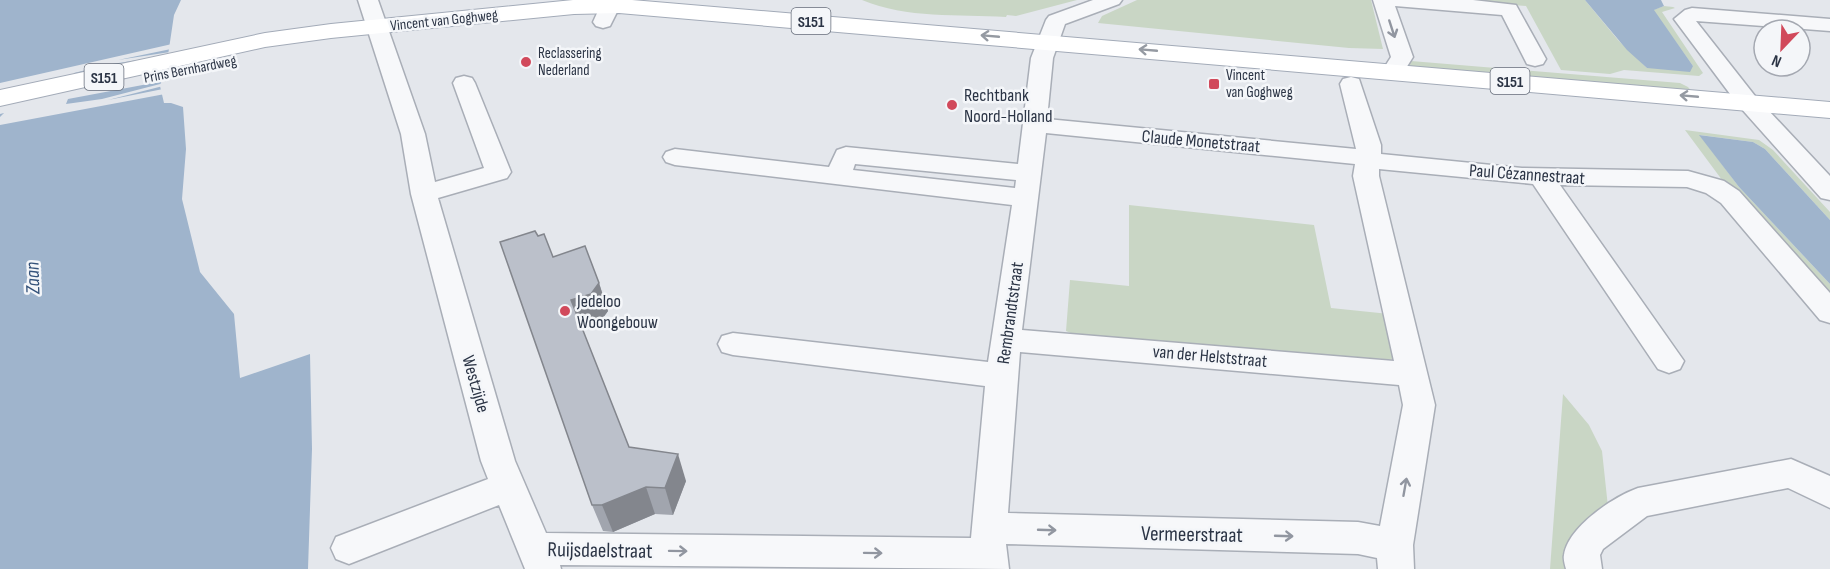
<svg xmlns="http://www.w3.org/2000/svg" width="1830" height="569" viewBox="0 0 1830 569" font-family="'Sofia Sans Condensed',sans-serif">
	<rect width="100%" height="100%" fill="#e4e7ec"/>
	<g fill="#c9d6c5">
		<path d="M862,0H1077L1016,16L1007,15L1006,17C958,14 907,19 862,0Z"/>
		<polygon points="1137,0 1371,0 1383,49 1349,48 1098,23 1102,16"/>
		<polygon points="1445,0 1585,0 1618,40 1647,68 1693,66 1653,10 1664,6 1673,7 1675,8 1662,12 1703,73 1699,76 1624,70 1610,74 1561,70 1526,6"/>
		<polygon points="1411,61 1680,83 1688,87 1692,92 1408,68"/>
		<polygon points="1685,130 1759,140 1773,150 1830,212 1830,220 1765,149 1753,142 1700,135 1739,187 1830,284 1830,300 1728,188"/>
		<polygon points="1129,205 1314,225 1331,308 1399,315 1412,361 1080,337 1066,331 1070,280 1129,286"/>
		<polygon points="1563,394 1589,425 1602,451 1608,507 1598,545 1600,569 1550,569"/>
	</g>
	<g fill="#9fb4cc">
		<polygon points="0,0 181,0 174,15 167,62 160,86 164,103 171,103 183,107 186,149 182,199 200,272 234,314 240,378 310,354 312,449 308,569 0,569"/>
		<polygon points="1585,0 1661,0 1664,6 1654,10 1693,66 1690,72 1647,68 1627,50"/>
		<polygon points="1699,135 1753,142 1765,149 1830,220 1830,284 1739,187"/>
	</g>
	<polygon fill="#e4e7ec" points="172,44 171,49 118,60 170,52 169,55 106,65 74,73 73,78 170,63 164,81 68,99 66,104 102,99 164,83 163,86 108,100 163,89 165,94 0,125 0,117 4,113 0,114 0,83"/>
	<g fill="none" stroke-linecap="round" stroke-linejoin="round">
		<defs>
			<g id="minor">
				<path d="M358,0H378L425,134L435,182L484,168L453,83L456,78L464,76L472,78L475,83L511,172L507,178L438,198L515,461L546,533L971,538L985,386L733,355L722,352L718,344L722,336L733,333L988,362L1012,205L675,165L666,162L663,157L666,152L675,149L829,167L837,150L846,147L1018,164L1031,58L1046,20L1049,16L1093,0H1122L1119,4L1065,24L1053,58L1047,119L1356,149L1340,84L1343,79L1351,77L1359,79L1381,145V154L1522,168L1688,171L1724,181L1739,191L1830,293V323L1820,320L1721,203L1706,193L1687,187L1560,185L1684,361L1680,369L1669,373L1658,369L1533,184L1379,169V176L1435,405L1413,545L1414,569H1378L1377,558L1358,554L1006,544L1009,569L560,565L561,569H525L499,505L349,564L336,559L331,548L336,537L488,479L481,461L411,194L401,134ZM1046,133L1355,164L1353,176L1394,361L1022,330ZM855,164L1016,180L1015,188L853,170ZM1020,352L1399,385L1403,405L1380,526L1358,522L1008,513Z"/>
				<polygon points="603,0 623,0 610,26 603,28 596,26 593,22"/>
				<polygon points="1373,0 1473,0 1516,5 1546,59 1543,64 1535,66 1527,64 1502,15 1395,6 1413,57 1401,76 1393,78 1385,76 1382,71 1391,57"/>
				<polygon points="1692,8 1830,19 1830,31 1696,21 1755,96 1830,176 1830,200 1821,198 1739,106 1677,23 1674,19 1685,10"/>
				<path d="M1791,459L1830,476V508L1788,488L1647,516L1603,549L1600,555L1602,569H1566C1565,565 1563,559 1564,555C1568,527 1613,497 1638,488Z"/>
			</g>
			<polygon id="major" points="573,0 632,0 1830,102 1830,118 619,13 574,14 331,38 265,47 0,106 0,90 265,33 331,24"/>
		</defs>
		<use href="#minor" stroke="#a9aeb7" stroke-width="3"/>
		<use href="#major" stroke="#a3abb8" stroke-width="2"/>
		<use href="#minor" fill="#f7f8fa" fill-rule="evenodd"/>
		<use href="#major" fill="#fff" fill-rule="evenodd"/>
	</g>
	<polygon fill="#a1a5ae" points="538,236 553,257 599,283 608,311 600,322 582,328 629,447 686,481 673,515 655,514 613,532 603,531 592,505"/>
	<g fill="#83868d">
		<polygon points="599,283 608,311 600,322 581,328 571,300"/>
		<polygon points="678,454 686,481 673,515 665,488"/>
		<polygon points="646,487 655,514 613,532 602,505"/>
	</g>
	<polygon fill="#bbc0ca" stroke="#83868d" stroke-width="1.5" points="535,231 538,236 544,234 553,257 585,246 599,283 591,294 571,300 629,447 678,454 665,488 646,487 602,505 592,505 500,242"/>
	<defs><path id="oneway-shaft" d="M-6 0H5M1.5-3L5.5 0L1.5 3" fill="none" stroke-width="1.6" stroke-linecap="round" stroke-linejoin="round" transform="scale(1.5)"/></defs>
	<g stroke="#9196a0">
		<use href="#oneway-shaft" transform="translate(1392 29) rotate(72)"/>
		<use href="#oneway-shaft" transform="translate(1405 487) rotate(-80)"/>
		<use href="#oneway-shaft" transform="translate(1047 530) rotate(2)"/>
		<use href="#oneway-shaft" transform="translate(1284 536) rotate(2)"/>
		<use href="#oneway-shaft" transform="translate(678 551) rotate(1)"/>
		<use href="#oneway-shaft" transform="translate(873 553) rotate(1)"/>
	</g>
	<g stroke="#959aa2">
		<use href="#oneway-shaft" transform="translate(990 36) rotate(-175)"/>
		<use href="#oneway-shaft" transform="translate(1148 50) rotate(-175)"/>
		<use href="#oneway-shaft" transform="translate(1689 96) rotate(-175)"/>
	</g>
	<g fill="#d1495b" stroke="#f4f6f9" stroke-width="2">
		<circle cx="526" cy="62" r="6"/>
		<rect x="1208" y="78" width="12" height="12" rx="3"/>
		<circle cx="952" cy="105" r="6"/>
		<circle cx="565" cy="311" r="6"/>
	</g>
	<g text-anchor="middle" stroke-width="5" stroke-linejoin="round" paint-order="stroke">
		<g font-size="15" fill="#2b3445" stroke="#f4f6f9">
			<text transform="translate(444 20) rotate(-6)" y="5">Vincent van Goghweg</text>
			<text transform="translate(190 69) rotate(-11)" y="5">Prins Bernhardweg</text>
		</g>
		<g font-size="15" fill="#2b3445" stroke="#f4f6f9" text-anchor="start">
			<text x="538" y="58">Reclassering<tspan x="538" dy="17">Nederland</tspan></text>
			<text x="1226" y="80">Vincent<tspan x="1226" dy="17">van Goghweg</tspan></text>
		</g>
		<g fill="#f4f6f9" stroke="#676e7b" stroke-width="1.5">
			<rect x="791.5" y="8" width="39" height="26" rx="4.5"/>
			<rect x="84.5" y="64" width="39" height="26" rx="4.5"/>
			<rect x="1490.5" y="68" width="39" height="26" rx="4.5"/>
		</g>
		<g font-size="16" font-weight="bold" fill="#2b3445">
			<text x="811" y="27">S151</text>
			<text x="104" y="83">S151</text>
			<text x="1510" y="87">S151</text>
		</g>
		<g font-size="18" fill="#2b3445" stroke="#f4f6f9" text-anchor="start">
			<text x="964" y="101">Rechtbank<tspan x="964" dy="21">Noord-Holland</tspan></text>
			<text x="577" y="307">Jedeloo<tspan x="577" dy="21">Woongebouw</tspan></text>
		</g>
		<g font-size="18" fill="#2b3445" stroke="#f4f6f9">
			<text transform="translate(1201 141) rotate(5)" y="6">Claude Monetstraat</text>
			<text transform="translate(1527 174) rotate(4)" y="6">Paul Cézannestraat</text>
			<text transform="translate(1010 313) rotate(-82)" y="6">Rembrandtstraat</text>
			<text transform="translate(1210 356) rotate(5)" y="6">van der Helststraat</text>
			<text transform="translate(476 384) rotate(74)" y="6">Westzijde</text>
		</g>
		<g font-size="20" font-style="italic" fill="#34527a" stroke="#f4f6f9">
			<text transform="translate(32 278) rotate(-92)" y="7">Zaan</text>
		</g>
		<g font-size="21" fill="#2b3445" stroke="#f4f6f9">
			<text transform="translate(1192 534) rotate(1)" y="7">Vermeerstraat</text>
			<text transform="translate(600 550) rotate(1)" y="7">Ruijsdaelstraat</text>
		</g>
	</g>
	<g transform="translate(1782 48) rotate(203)"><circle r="28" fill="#f4f6f9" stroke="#a4a8b1" stroke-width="1.5"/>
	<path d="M0-4.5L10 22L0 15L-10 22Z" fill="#d1495b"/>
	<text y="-9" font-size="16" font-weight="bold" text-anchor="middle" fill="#2b3445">N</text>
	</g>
</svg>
